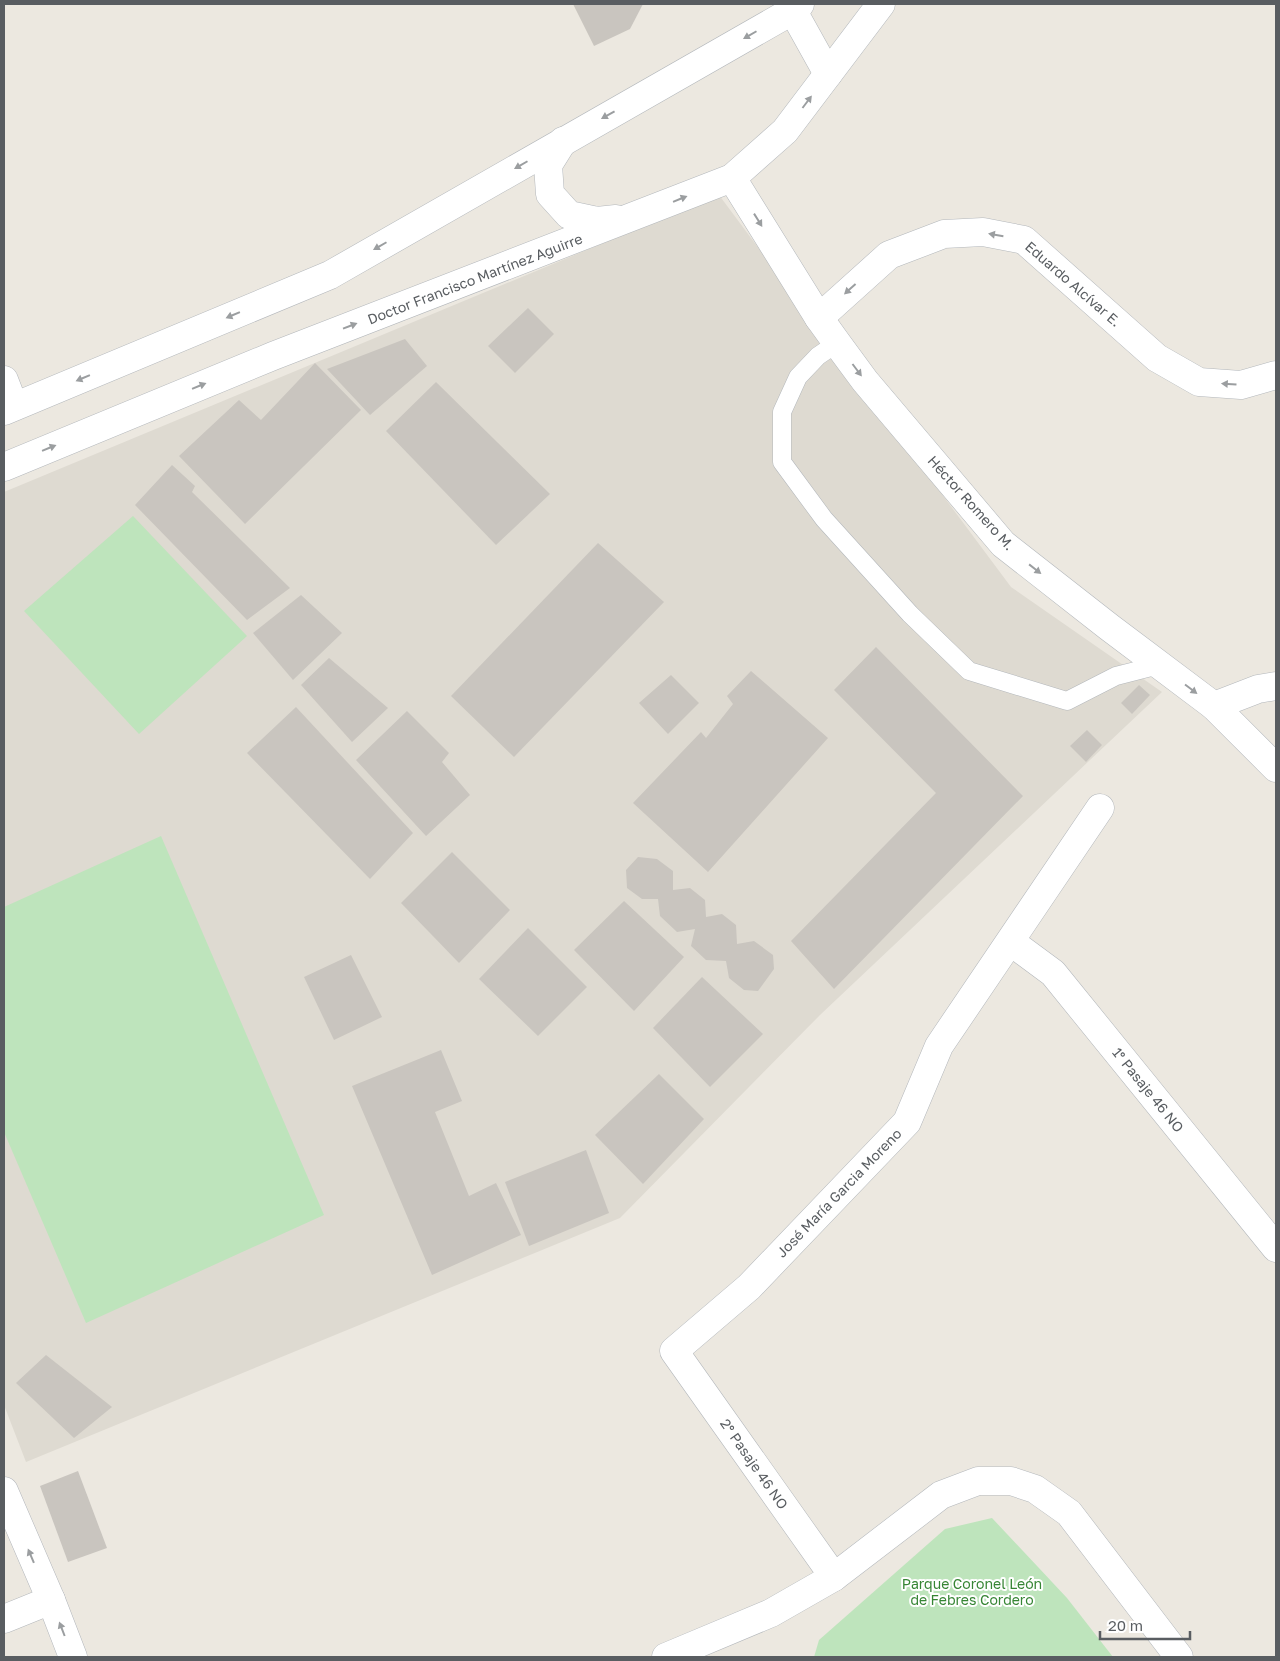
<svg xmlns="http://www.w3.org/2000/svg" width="1280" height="1661" viewBox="0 0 1280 1661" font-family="'Golos Text',sans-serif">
	<rect width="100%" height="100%" fill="#ece8e0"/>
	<polygon fill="#dedad1" points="719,195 1011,587 1162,692 820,1015 620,1218 26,1462 4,1405 4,492"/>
	<g fill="#bee4bc">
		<polygon points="133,516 247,636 139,734 24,611"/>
		<polygon points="161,836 324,1215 86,1323 4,1132 4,907"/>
		<polygon points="992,1518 1067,1598 1113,1657 814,1657 819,1640 945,1529"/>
	</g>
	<g fill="#c9c5bf">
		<polygon points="573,4 643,4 630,29 594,46"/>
		<polygon points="528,308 554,334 515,373 488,346"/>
		<polygon points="405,339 427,366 370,415 327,369"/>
		<polygon points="315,363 361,410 245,524 179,456 239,400 261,420"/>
		<polygon points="436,382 550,494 496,545 386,431"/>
		<polygon points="172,465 195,486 192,492 290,588 247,620 135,505"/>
		<polygon points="598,543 664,602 514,757 451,696"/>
		<polygon points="301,595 342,633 293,680 253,633"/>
		<polygon points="876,647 1023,796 834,989 791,941 936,793 834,690"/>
		<polygon points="329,658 388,708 352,742 301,685"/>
		<polygon points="751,671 828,738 708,872 633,803 701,732 706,738 733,704 727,696"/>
		<polygon points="671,675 699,703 668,734 639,703"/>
		<polygon points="1139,685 1150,695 1132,714 1121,703"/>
		<polygon points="296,707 413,833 370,879 247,753"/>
		<polygon points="407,711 449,753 442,762 470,795 426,836 356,760"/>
		<polygon points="1087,730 1102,745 1086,762 1070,746"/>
		<polygon points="452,852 510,910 459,963 401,903"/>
		<polygon points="638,857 657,859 673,871 673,890 690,888 705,900 706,917 722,914 736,925 737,944 754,941 773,955 774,969 758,991 744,990 729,978 726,961 706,960 691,946 695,929 677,932 660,916 658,899 642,899 627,888 626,870"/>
		<polygon points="624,901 684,957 634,1011 574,950"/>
		<polygon points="528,928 587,987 538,1036 479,979"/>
		<polygon points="351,955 382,1017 334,1040 304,977"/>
		<polygon points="702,977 763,1034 710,1087 653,1028"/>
		<polygon points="441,1050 462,1101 435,1112 469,1196 496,1183 521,1235 432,1275 352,1086"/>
		<polygon points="659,1074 704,1119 643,1184 595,1135"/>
		<polygon points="586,1150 609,1213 529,1246 505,1182"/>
		<polygon points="46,1355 112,1407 74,1438 16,1383"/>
		<polygon points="78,1471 107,1548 68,1562 40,1486"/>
	</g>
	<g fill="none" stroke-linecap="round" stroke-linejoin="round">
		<defs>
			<polyline id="service" points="837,343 818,356 798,377 782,412 782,462 824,519 910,614 969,671 1067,701 1116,676 1159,665"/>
			<g id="minor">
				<polyline points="789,4 828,74"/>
				<polyline points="732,178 819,318 837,343 865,381 1003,544 1109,627 1214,706 1276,768"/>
				<polyline points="819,318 889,255 944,234 983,232 1024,240 1157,358 1199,382 1241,385 1276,375"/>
				<polyline points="4,380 14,406"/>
				<polyline points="1214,706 1258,689 1276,686"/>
				<polyline points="1011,942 1053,973 1276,1248"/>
				<polyline points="834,1577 674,1351 749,1287 907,1122 939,1046 1100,808"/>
				<polyline points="4,1619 51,1600"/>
				<polyline points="666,1657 771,1613 834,1577 941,1495 978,1481 1011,1481 1035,1489 1069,1513 1179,1657"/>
			</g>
			<g id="tertiary">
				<polyline points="563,141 548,165 550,194 569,215 597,221 616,219"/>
				<polyline points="4,411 330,275 792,11 800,4"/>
				<polyline points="4,467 273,356 732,178 785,131 881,4"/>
			</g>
			<polyline id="secondary" points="4,1491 51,1600 73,1657"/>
		</defs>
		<use href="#service" stroke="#b3b7bb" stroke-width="19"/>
		<use href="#minor" stroke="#b3b7bb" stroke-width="29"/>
		<use href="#tertiary" stroke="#b3b7bb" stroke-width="29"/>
		<use href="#secondary" stroke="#b2b6bb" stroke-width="29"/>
		<use href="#service" stroke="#fff" stroke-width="18"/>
		<use href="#minor" stroke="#fff" stroke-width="28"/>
		<use href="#tertiary" stroke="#fff" stroke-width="28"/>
		<use href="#secondary" stroke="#fff" stroke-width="28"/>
	</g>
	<defs><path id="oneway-solid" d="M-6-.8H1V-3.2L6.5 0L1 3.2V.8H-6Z" transform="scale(1.25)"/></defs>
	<g fill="#9b9ea0">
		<use href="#oneway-solid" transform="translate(750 35) rotate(150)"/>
		<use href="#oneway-solid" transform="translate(807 102) rotate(-53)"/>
		<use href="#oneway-solid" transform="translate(608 115) rotate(151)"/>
		<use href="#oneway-solid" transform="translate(521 165) rotate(150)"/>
		<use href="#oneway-solid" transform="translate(680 199) rotate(-22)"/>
		<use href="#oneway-solid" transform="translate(758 220) rotate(58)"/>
		<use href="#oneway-solid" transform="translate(996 235) rotate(-170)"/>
		<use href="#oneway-solid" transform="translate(380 246) rotate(150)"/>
		<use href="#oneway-solid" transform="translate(850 289) rotate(138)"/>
		<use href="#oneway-solid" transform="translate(233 315) rotate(157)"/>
		<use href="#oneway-solid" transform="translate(350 326) rotate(-21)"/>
		<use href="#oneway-solid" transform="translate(857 370) rotate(53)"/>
		<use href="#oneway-solid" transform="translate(83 378) rotate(157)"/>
		<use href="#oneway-solid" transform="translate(1229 384) rotate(-176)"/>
		<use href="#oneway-solid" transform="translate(199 386) rotate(-22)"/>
		<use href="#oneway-solid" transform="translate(49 448) rotate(-22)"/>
		<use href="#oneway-solid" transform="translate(1035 569) rotate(38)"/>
		<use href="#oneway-solid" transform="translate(1191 689) rotate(37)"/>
		<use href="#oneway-solid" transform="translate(31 1556) rotate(-113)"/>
		<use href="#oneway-solid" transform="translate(62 1629) rotate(-111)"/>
	</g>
	<g text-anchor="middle" stroke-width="4" stroke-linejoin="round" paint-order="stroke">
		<g font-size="14" fill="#595d61" stroke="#fff">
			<text transform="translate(475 279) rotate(-21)" y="5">Doctor Francisco Martínez Aguirre</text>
			<text transform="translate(1073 284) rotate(41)" y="5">Eduardo Alcívar E.</text>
			<text transform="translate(971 503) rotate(48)" y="5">Héctor Romero M.</text>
			<text transform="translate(1148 1090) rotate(51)" y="5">1° Pasaje 46 NO</text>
			<text transform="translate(839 1193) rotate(-46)" y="5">José María Garcia Moreno</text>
			<text transform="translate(754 1464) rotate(55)" y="5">2° Pasaje 46 NO</text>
		</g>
		<g font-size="14" fill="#368534" stroke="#fff">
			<text x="972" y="1589">Parque Coronel León<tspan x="972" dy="16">de Febres Cordero</tspan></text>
		</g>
	</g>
	<rect width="1280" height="1661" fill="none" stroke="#595d61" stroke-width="10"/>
	<path d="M1100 1631v8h90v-8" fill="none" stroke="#595d61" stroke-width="2.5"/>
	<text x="1108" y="1631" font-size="15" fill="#595d61" stroke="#ffffff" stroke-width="4" paint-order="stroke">20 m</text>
</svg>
